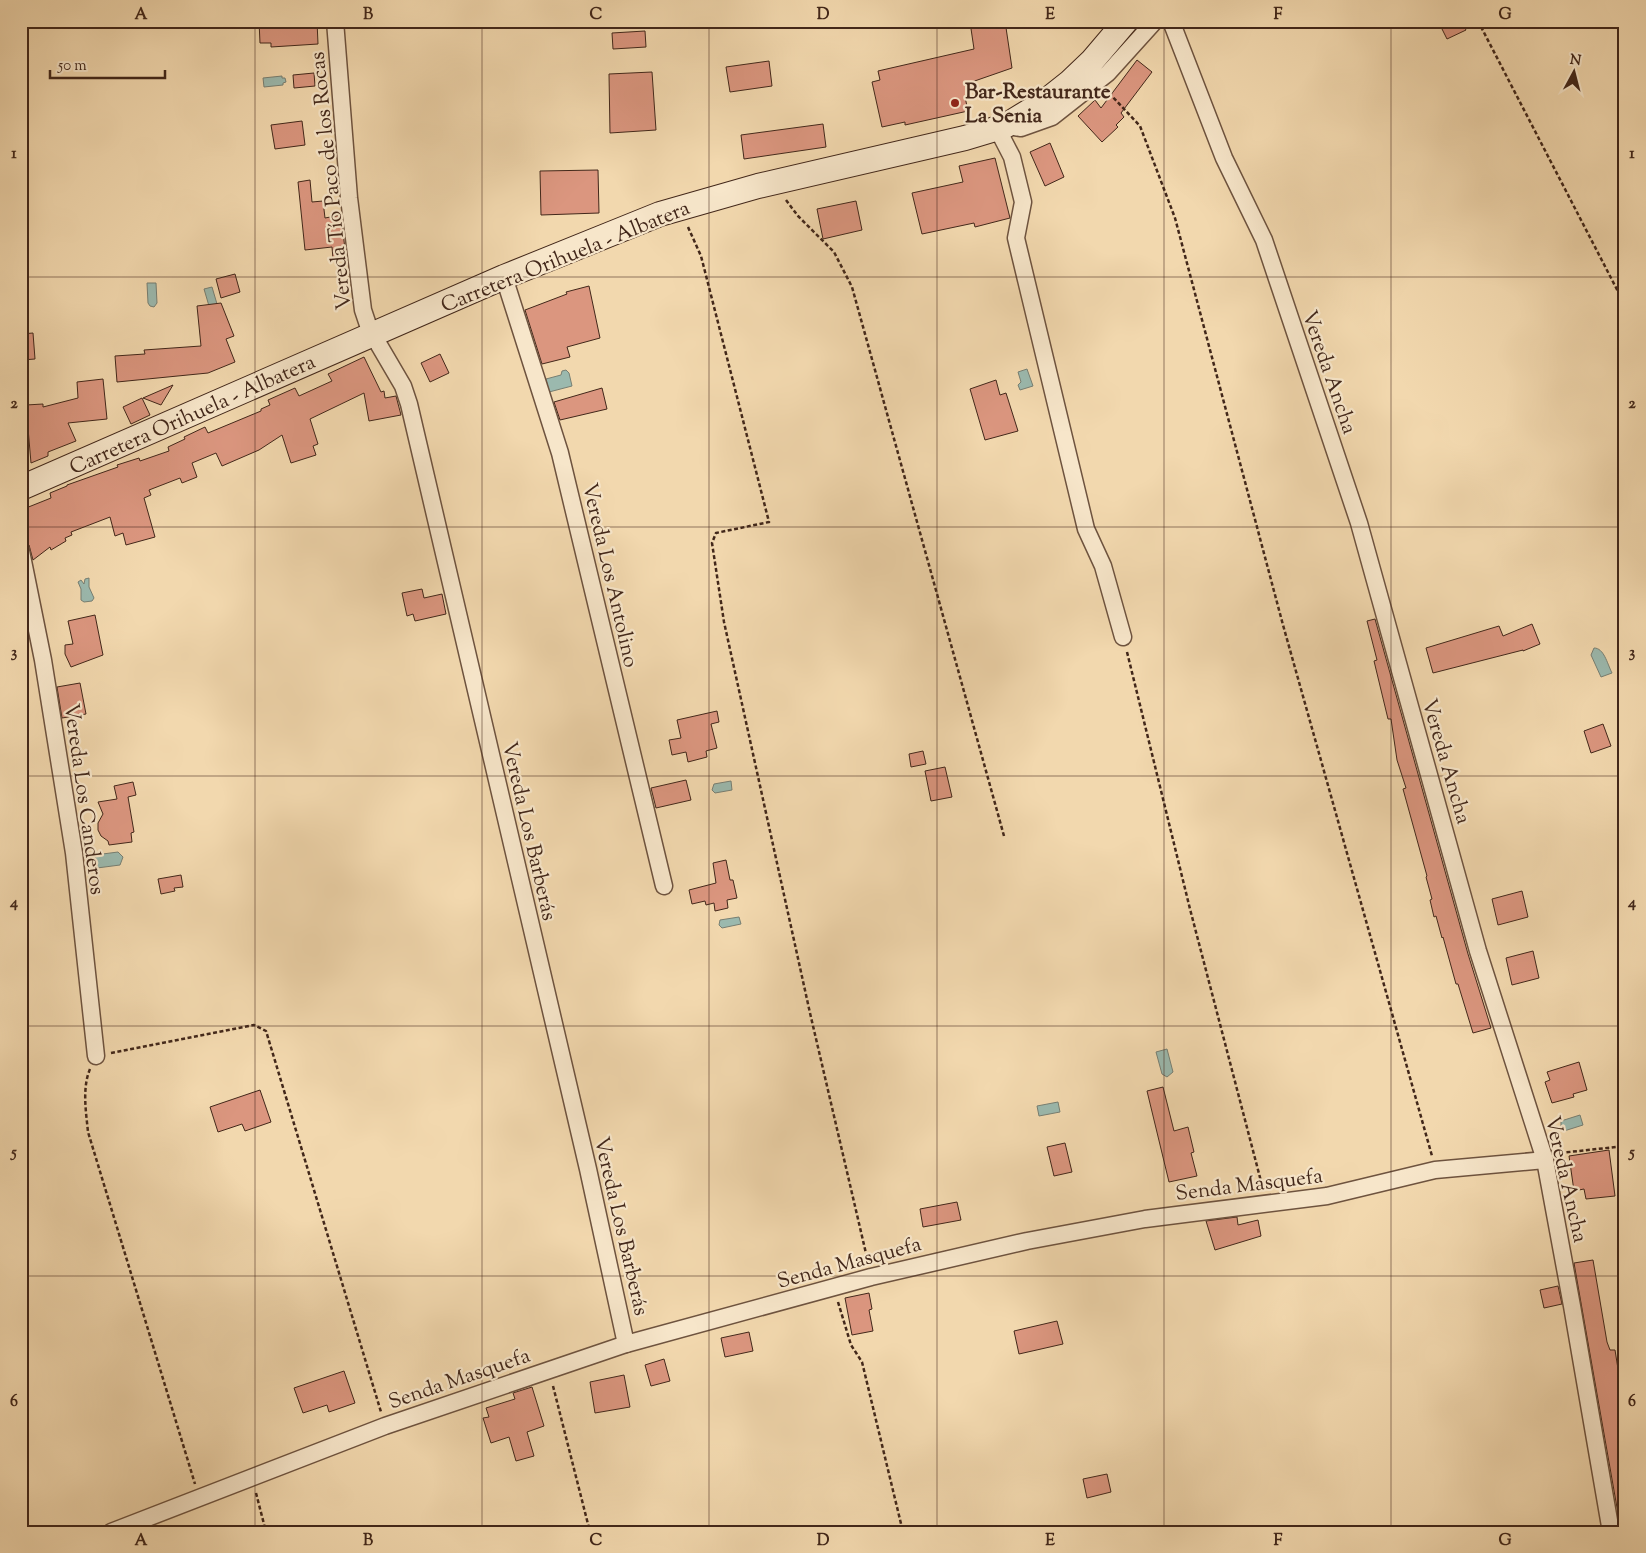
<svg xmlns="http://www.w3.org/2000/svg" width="1646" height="1553" viewBox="0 0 1646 1553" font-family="'Sorts Mill Goudy',serif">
	<rect width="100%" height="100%" fill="#f2d8ae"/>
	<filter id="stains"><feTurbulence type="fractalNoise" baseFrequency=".004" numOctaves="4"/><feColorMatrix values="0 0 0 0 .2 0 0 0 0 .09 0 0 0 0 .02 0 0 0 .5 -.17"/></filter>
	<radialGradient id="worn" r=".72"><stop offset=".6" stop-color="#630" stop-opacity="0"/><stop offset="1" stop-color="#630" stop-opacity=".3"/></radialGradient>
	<g fill="#9bb9ae" stroke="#777f73">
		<polygon points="282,76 282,78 285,78 286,82 283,83 283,85 264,87 263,78"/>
		<polygon points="147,283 156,283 157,303 154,307 150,306 148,303"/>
		<polygon points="212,287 217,304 209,306 204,289"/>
		<polygon points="1027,369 1033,386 1020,390 1018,385 1021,382 1018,372"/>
		<polygon points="566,370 569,373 572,386 549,392 546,379 561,375 562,371"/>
		<polygon points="89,578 89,587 94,598 92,601 84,602 81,600 81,589 78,582 81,580 84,584 85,579"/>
		<path d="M1594,648C1604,648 1607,663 1612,673L1601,677L1591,655Z"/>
		<polygon points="731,781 732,790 715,793 712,790 714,784"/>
		<polygon points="118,852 123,857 120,865 97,868 95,855"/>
		<polygon points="739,917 741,924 722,928 719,925 720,920"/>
		<polygon points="1167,1049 1173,1072 1167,1077 1162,1074 1156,1052"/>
		<polygon points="1058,1102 1060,1112 1039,1116 1037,1106"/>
		<polygon points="1580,1115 1583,1125 1564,1131 1561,1127 1561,1121"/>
		<polygon points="1621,1161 1625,1161 1625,1186 1622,1183 1619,1163"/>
	</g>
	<g fill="#db967f" stroke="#42271a">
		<polygon points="259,21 317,21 318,44 271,47 271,43 260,43"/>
		<polygon points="977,21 1005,21 1012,68 966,84 969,96 965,97 968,111 905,125 905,122 882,127 872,82 880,80 878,71 974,49 970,22"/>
		<polygon points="1438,21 1461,21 1466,30 1447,39"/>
		<polygon points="645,31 646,47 613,49 612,33"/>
		<polygon points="1137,60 1152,72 1121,113 1124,117 1116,125 1118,127 1102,142 1078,116 1095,100 1101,108"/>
		<polygon points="769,61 772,86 730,92 726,67"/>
		<polygon points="652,72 656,130 610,133 609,74"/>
		<polygon points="314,73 315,86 294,88 293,75"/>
		<polygon points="302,121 305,145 275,149 271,125"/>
		<polygon points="823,124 826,147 744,159 741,135"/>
		<polygon points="1050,143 1064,177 1045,186 1030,152"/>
		<polygon points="995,158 1010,218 975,227 974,223 922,234 912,193 963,182 959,166"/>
		<polygon points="598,170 599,213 541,215 540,171"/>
		<polygon points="310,180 312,202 323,201 325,218 341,215 346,258 333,259 332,247 305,250 298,182"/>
		<polygon points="856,201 862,230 823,239 817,209"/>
		<polygon points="235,274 240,292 221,298 216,279"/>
		<polygon points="589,286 600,338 567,347 570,357 542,364 525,310 567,294 566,292"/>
		<polygon points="221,303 234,336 226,339 235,362 208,373 117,382 115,356 145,354 144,350 201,346 197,306"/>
		<polygon points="33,333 35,359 22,360 21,334"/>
		<polygon points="440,354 449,373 430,382 421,363"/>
		<polygon points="364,357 381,392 384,391 385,398 396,396 401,415 369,421 364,393 310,419 318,444 313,446 316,455 291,463 282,435 259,450 222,466 216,453 192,463 197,477 182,483 180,478 149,490 151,495 144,498 155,537 126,545 123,533 115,536 110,517 71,532 72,535 65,538 66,541 51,550 50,547 33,560 29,545 21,541 21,510 51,498 50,493 67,486 67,485 118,467 117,465 139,458 140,461 169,451 168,447 185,439 184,437 205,427 208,433 261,411 261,409 270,405 268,400 295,388 299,396 332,381 328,374"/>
		<polygon points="103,379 107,419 68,423 76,441 48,452 48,456 31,463 26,405 43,404 43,407 78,398 77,382"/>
		<polygon points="996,380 1000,395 1006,393 1018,431 985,440 970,389"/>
		<polygon points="173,385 161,405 143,398"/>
		<polygon points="602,388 607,409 560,420 554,402"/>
		<polygon points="142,398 150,415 131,424 123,407"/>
		<polygon points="422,589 424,598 442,594 446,614 415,621 413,614 407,616 402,593"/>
		<polygon points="95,615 103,655 71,667 65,654 65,645 73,644 68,621"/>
		<polygon points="1375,619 1468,954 1491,1028 1473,1033 1458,984 1456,984 1443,937 1442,938 1436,916 1434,917 1430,900 1432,899 1426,877 1427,876 1403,789 1406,788 1397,760 1391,719 1388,719 1374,661 1377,660 1367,621"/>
		<polygon points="1532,624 1540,644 1523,651 1523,650 1433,673 1426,648 1499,626 1503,636"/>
		<polygon points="80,683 86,714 62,718 57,687"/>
		<polygon points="717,711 719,722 711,724 717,748 706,751 707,757 688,762 686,752 672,755 669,740 681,738 677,720"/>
		<polygon points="1603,724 1611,746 1591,753 1584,731"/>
		<polygon points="923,751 926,764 911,767 909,754"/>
		<polygon points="945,767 952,797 931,801 925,771"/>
		<polygon points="686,780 691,800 656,808 651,788"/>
		<polygon points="133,782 136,795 128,797 134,832 131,833 132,842 109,845 108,841 101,836 98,830 98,823 103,814 98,802 117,799 114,786"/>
		<polygon points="726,860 730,880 733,880 737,898 727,900 728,908 715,911 714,903 706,905 705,901 692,904 689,890 716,883 713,863"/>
		<polygon points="181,875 183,887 174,888 175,891 161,894 158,879"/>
		<polygon points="1522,891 1528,917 1498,925 1492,899"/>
		<polygon points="1533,951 1539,978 1512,985 1506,958"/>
		<polygon points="1579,1062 1587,1090 1573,1094 1574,1097 1552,1103 1545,1082 1550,1080 1547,1072"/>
		<polygon points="1163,1087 1174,1131 1188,1127 1194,1152 1191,1153 1197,1176 1169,1182 1147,1091"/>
		<polygon points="260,1090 271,1122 245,1131 242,1124 218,1132 210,1107"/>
		<polygon points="1065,1143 1072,1172 1054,1176 1047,1147"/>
		<polygon points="1609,1150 1615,1196 1586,1199 1584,1189 1574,1191 1569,1156"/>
		<polygon points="957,1202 961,1220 923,1227 920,1209"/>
		<polygon points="1237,1217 1238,1225 1258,1220 1261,1236 1215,1250 1206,1221"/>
		<polygon points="1593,1260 1607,1342 1610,1350 1615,1350 1622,1394 1618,1395 1625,1435 1625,1518 1619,1519 1574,1263"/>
		<polygon points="1558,1286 1562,1304 1544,1308 1540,1290"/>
		<polygon points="869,1293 872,1309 869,1310 873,1331 852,1335 845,1298"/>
		<polygon points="1057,1321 1063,1344 1019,1354 1014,1331"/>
		<polygon points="749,1332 753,1351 725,1357 721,1338"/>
		<polygon points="664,1359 670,1381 651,1386 645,1365"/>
		<polygon points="344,1371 355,1403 329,1412 327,1405 303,1413 294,1388"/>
		<polygon points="624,1375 630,1407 595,1413 590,1382"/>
		<polygon points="532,1387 544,1426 527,1432 534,1456 516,1461 509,1437 491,1443 483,1418 489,1417 486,1408 515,1399 513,1393"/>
		<polygon points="1107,1474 1111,1492 1087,1498 1083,1479"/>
	</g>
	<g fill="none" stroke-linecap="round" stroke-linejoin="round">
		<defs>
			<g id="minor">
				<polyline points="335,21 349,198 363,310 369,328 403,386 409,404 588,1169 626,1344"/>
				<polyline points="1171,21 1224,158 1264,240 1359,523 1478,951 1545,1160 1572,1306 1611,1532"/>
				<polyline points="1007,126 1021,128 1052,117 1108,73 1155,21"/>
				<polyline points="997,128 1012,157 1023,202 1016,238 1086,529 1103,566 1123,637"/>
				<polyline points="504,277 560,453 664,886"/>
				<polyline points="21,551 43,660 74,853 96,1056"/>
				<polyline points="111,1532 385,1426 626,1344 871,1277 1027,1241 1145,1219 1327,1196 1435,1170 1545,1160"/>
			</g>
			<polyline id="secondary" points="21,488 504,277 660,214 758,186 965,138 1005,126 1046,101 1070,82 1092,61 1126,21"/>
		</defs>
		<use href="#minor" stroke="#6e533f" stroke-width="19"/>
		<use href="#secondary" stroke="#42271a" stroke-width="26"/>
		<g stroke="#42271a" stroke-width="2.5" stroke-dasharray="4 2.5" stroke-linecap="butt">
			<polyline points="1478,21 1625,305"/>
			<polyline points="1109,93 1140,126 1175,218 1283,625 1432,1156"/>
			<polyline points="786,200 798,216 834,252 852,287 1004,836"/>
			<polyline points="688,227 701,256 769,522 716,533 712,543 724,622 810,1013 868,1262"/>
			<polyline points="1127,652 1190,909 1263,1189"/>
			<polyline points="111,1053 254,1025 266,1031 381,1412"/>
			<path d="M90,1069C82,1088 86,1112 88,1132L195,1484"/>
			<polyline points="1560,1153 1625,1146"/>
			<polyline points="838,1302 851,1345 862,1362 903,1532"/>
			<polyline points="553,1386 590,1532"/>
			<polyline points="256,1493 266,1532"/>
		</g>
		<use href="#minor" stroke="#f7e6ca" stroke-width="16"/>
		<use href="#secondary" stroke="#f7e6ca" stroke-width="24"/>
	</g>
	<path fill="none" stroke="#42271a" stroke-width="1" stroke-opacity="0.55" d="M255,21V1532M482,21V1532M709,21V1532M937,21V1532M1164,21V1532M1391,21V1532M21,277H1625M21,527H1625M21,776H1625M21,1026H1625M21,1276H1625"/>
	<circle fill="#8f2418" stroke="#f7e6ca" stroke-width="2" cx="955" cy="103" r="5"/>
	<g text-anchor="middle" stroke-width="4.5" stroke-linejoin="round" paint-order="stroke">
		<g font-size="21" font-weight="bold" fill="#42271a" stroke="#f7e6ca" text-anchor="start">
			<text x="965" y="98">Bar-Restaurante<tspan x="965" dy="24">La Senia</tspan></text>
		</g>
		<g font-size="21" fill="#42271a" stroke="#f7e6ca">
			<text transform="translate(330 181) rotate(-96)" y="7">Vereda Tío Paco de los Rocas</text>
			<text transform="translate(565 256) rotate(-22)" y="7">Carretera Orihuela - Albatera</text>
			<text transform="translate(1330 372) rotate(71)" y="7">Vereda Ancha</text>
			<text transform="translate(192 414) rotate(-24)" y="7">Carretera Orihuela - Albatera</text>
			<text transform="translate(611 575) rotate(77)" y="7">Vereda Los Antolino</text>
			<text transform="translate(1447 761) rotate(74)" y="7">Vereda Ancha</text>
			<text transform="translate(85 799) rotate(82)" y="7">Vereda Los Canderos</text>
			<text transform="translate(530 831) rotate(77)" y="7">Vereda Los Barberás</text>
			<text transform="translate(1567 1179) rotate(77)" y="7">Vereda Ancha</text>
			<text transform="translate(1249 1184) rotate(-7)" y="7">Senda Masquefa</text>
			<text transform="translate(622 1226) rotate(77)" y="7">Vereda Los Barberás</text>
			<text transform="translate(849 1262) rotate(-15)" y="7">Senda Masquefa</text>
			<text transform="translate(459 1378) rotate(-19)" y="7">Senda Masquefa</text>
		</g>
	</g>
	<rect width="1646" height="1553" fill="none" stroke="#f2d8ae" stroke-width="55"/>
	<g transform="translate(1574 72) rotate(7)" stroke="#f7e6ca" stroke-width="4" paint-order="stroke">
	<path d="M0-4L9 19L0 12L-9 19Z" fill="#42271a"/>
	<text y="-8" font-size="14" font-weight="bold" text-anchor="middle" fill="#42271a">N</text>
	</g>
	<path d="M50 70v8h115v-8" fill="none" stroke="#42271a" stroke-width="2.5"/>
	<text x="58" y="70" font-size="15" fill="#42271a" stroke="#f7e6ca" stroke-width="4" paint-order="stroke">50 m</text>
	<rect x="28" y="28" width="1590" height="1498" fill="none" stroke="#42271a" stroke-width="2"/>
	<g font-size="16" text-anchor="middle" font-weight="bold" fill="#42271a">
		<text x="141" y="19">A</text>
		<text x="368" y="19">B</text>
		<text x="596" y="19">C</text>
		<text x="823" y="19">D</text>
		<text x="1050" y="19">E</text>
		<text x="1278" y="19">F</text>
		<text x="1505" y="19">G</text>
		<text x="14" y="158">1</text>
		<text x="1632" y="158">1</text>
		<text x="14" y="408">2</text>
		<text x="1632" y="408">2</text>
		<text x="14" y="657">3</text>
		<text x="1632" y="657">3</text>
		<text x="14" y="907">4</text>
		<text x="1632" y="907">4</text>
		<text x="14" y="1157">5</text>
		<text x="1632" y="1157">5</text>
		<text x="14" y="1406">6</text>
		<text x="1632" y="1406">6</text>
		<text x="141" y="1545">A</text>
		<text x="368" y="1545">B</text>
		<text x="596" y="1545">C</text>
		<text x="823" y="1545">D</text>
		<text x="1050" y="1545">E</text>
		<text x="1278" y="1545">F</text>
		<text x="1505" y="1545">G</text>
	</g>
	<rect width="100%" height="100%" filter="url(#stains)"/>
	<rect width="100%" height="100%" fill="url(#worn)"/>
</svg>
